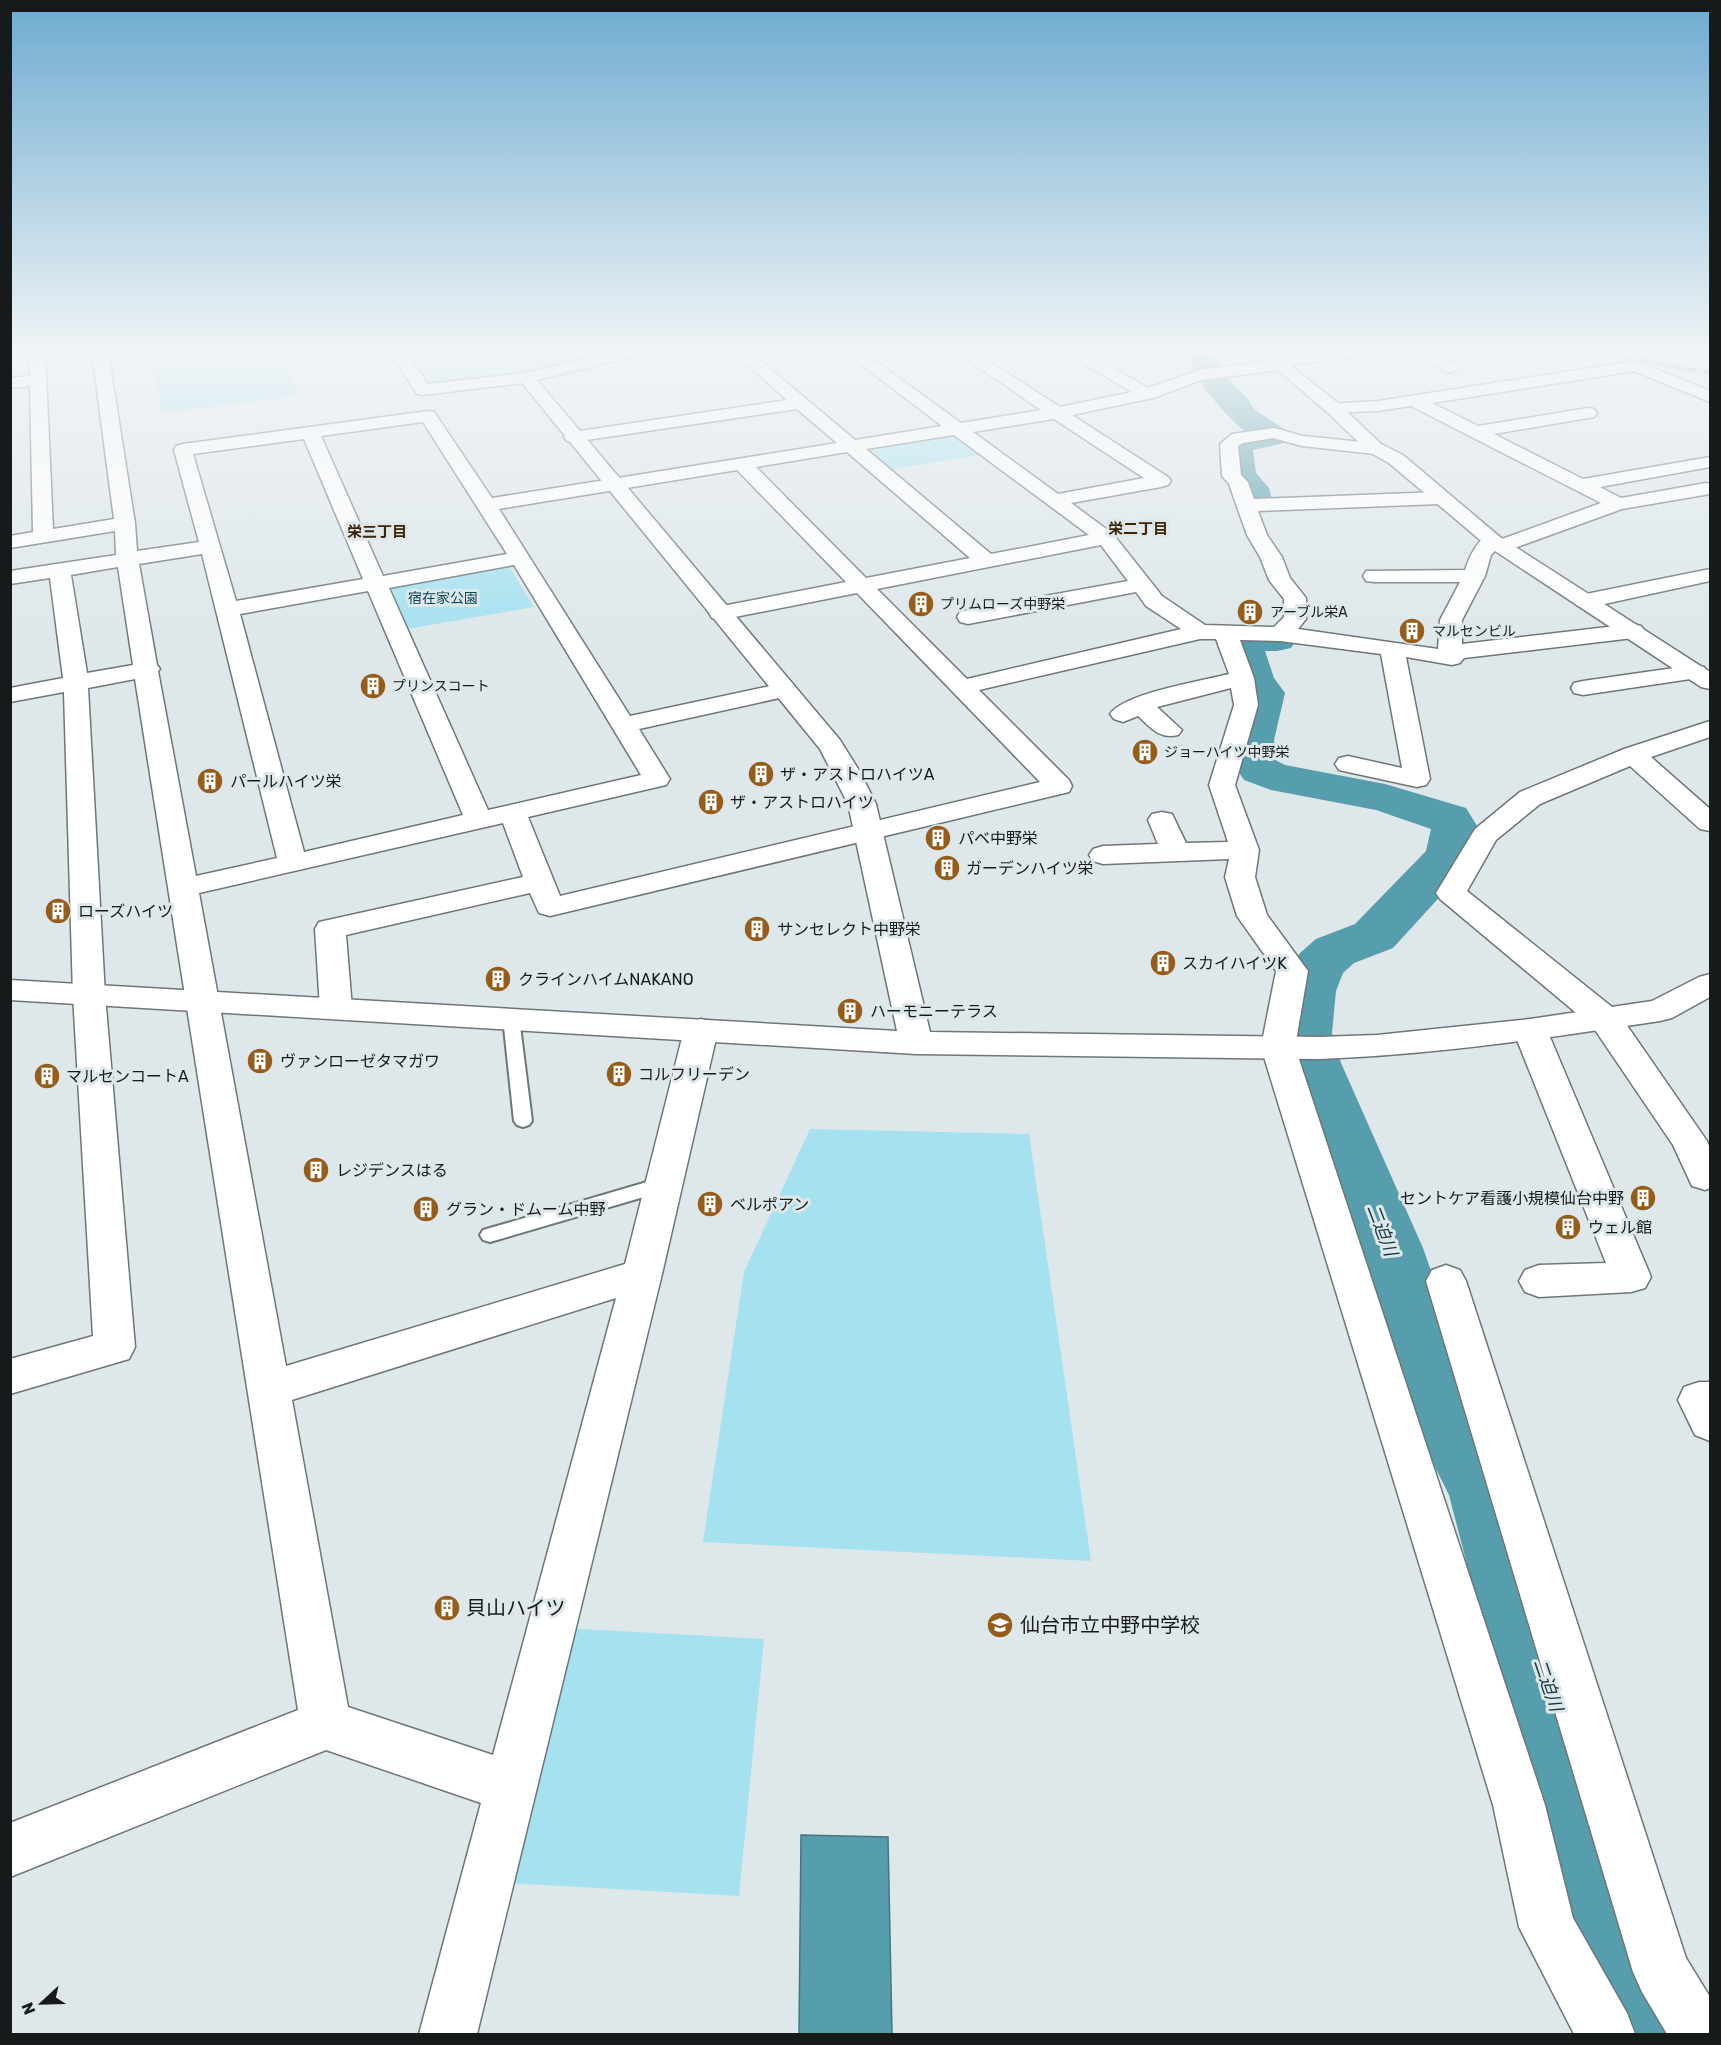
<svg xmlns="http://www.w3.org/2000/svg" width="1721" height="2045" viewBox="0 0 1721 2045" font-family="Rubik,'Noto Sans JP',sans-serif">
	<rect width="100%" height="100%" fill="#dee7ea"/>
	<g fill="#a6e1f0">
		<polygon points="150,352 280,352 298,396 162,413"/>
		<polygon points="411,352 615,352 525,375 433,385"/>
		<polygon points="957,434 983,454 889,470 864,448"/>
		<polygon points="495,565 510,568 534,607 406,629 387,589 398,582"/>
		<polygon points="810,1129 1029,1134 1091,1561 703,1542 744,1272"/>
		<polygon points="563,1628 764,1639 739,1896 509,1883"/>
	</g>
	<polygon fill="#569dad" stroke="#437681" stroke-width="1.5" points="801,1835 888,1837 892,2034 799,2034"/>
	<g fill="none" stroke-linecap="round" stroke-linejoin="round">
		<g fill="#569dad" fill-rule="evenodd">
			<path d="M1182,352H1211L1221,363L1222,373L1247,398L1254,409L1284,429L1289,436L1284,443L1253,450L1256,473L1269,488L1272,500L1267,507L1255,510L1243,507L1236,490L1224,475L1221,446L1226,439L1246,432C1233,423 1193,380 1193,365Z"/>
			<polygon points="1249,626 1277,627 1291,630 1297,639 1291,648 1277,651 1265,651 1274,678 1285,693 1274,740 1277,761 1285,765 1385,784 1466,808 1479,829 1475,855 1468,866 1393,948 1354,963 1343,973 1336,991 1332,1033 1341,1063 1423,1248 1476,1398 1526,1490 1560,1607 1604,1714 1606,1821 1616,1862 1700,1998 1710,2024 1710,2034 1608,2034 1540,1913 1526,1880 1514,1821 1516,1714 1478,1607 1449,1495 1405,1407 1357,1248 1283,1063 1274,1033 1280,991 1292,965 1300,953 1316,939 1355,924 1426,851 1431,829 1376,810 1271,790 1244,780 1232,762 1229,751 1232,727 1243,693 1233,680 1222,643 1235,629"/>
		</g>
		<defs>
			<g id="service">
				<polygon points="511,1013 517,1014 519,1018 532,1121 529,1125 523,1127 517,1125 514,1121 503,1018 505,1014"/>
				<polygon points="664,1177 671,1179 673,1184 671,1189 490,1242 483,1240 480,1235 483,1230 490,1228"/>
			</g>
			<g id="minor">
				<path d="M29,352H45L53,529L114,519L92,352H108L135,523L137,551L199,542L174,450L176,446L183,444L428,411L434,412L492,498L837,443L797,409L573,442L567,441L564,437L567,433L573,432L787,400L733,352H750L855,440L942,426L845,352H863L961,423L1041,410L956,352H974L1060,407L1132,392L1069,355L1067,352H1086L1148,388L1199,370L1269,361L1271,358L1277,356L1315,352H1362L1360,355L1354,357L1288,365L1286,368L1280,370L1201,380L1153,398L1072,415L1168,477L1171,481L1168,485L1161,487L1071,503L1113,534L1162,596L1205,625L1274,627L1284,617V599L1269,580L1260,557L1247,535L1229,484L1222,476L1220,444L1232,434L1274,428L1303,436L1381,444L1384,448L1381,452L1375,454L1302,446L1273,438L1243,443L1238,446L1241,475L1248,482L1254,499L1440,492L1447,494L1450,498L1447,502L1440,504L1258,511L1267,535L1282,557L1290,578L1306,598V619L1298,629L1438,649L1440,620L1460,582H1374L1366,581L1363,576L1366,571L1465,570C1470,555 1483,525 1502,539L1601,503L1411,406L1378,411L1333,413L1327,412L1324,408L1327,404L1378,401L1636,361L1710,391V402L1634,371L1432,403L1478,426L1588,408L1594,409L1597,413L1594,417L1494,434L1583,479L1710,457V467L1600,487L1621,498L1706,483L1710,484V494L1622,509L1509,550L1495,551L1491,555L1485,576L1462,620V644L1633,624L1641,626L1645,631L1641,636L1633,638L1464,658L1460,663L1452,665L1406,657L1430,779L1426,785L1417,787L1348,772L1339,770L1335,764L1339,758L1348,756L1402,768L1381,654L1280,641L1240,640L1254,678L1258,705L1235,785L1259,850L1255,877L1267,915L1308,971L1295,1047L1545,1805L1573,1918L1627,2013L1635,2034H1574L1519,1927L1493,1805L1261,1047L1276,971L1237,916L1225,877L1229,859L1103,864L1093,861L1089,855L1093,849L1103,846L1158,844L1148,820L1152,814L1162,812L1172,814L1186,843L1228,842L1209,785L1234,705L1231,688L1157,707L1182,730L1178,735C1160,740 1150,727 1138,716L1123,722L1114,719L1110,714C1125,693 1202,681 1229,674L1216,639H1200L979,690L1069,780L1072,786L1069,792L550,916L539,913L530,893L346,935L352,1008L348,1015L336,1019L324,1015L320,1008L315,929L319,922L523,877L503,823L199,893L286,1366L625,1264L684,1030L689,1022L701,1019L713,1022L718,1030L662,1274L477,2034H419L481,1803L326,1750L10,1877V1823L298,1710L135,679L88,688L105,995L135,1347L129,1359L10,1394V1359L93,1336L73,995L64,692L10,702V688L63,678L50,578L10,584V571L116,555L115,531L10,548V536L33,532L30,386L10,388V378L30,376ZM1054,419L1144,478L1058,494L973,432ZM423,422L507,554L383,576L321,436ZM954,435L1089,535L991,554L866,449ZM304,439L363,579L236,601L193,454ZM847,452L970,558L866,578L756,467ZM737,470L846,582L712,608L709,613L712,618L720,620L857,593L1040,782L560,896L528,817L666,785L670,779L639,729L793,695L796,690L793,685L784,683L630,716L499,509ZM1101,545L1128,581L968,610L960,612L957,617L960,622L968,624L1136,592L1146,606L1181,629L967,679L877,589ZM202,554L277,858L196,876L158,671L160,669L157,665L139,564ZM514,565L641,775L488,810L389,588ZM118,567L133,665L87,673L71,575ZM368,591L463,815L304,852L240,614ZM616,1298L493,1755L348,1707L292,1400Z"/>
				<polygon points="1410,352 1430,352 1457,365 1459,368 1451,373 1445,371 1412,355"/>
				<polygon points="1710,569 1710,581 1586,608 1578,606 1575,601 1578,596 1586,594"/>
				<polygon points="1695,665 1704,667 1707,672 1704,677 1583,695 1574,693 1571,688 1574,683 1583,681"/>
				<polygon points="1710,721 1710,737 1651,757 1710,809 1710,831 1700,829 1630,766 1540,804 1496,840 1467,891 1617,1011 1707,1141 1710,1148 1710,1188 1705,1190 1692,1186 1673,1145 1593,1027 1440,899 1436,893 1475,829 1520,792 1624,749"/>
				<polygon points="1530,1019 1542,1022 1547,1030 1651,1277 1645,1288 1631,1292 1539,1297 1525,1292 1519,1281 1525,1270 1539,1265 1606,1263 1513,1030 1518,1022"/>
				<polygon points="1446,1265 1460,1270 1466,1281 1686,1958 1710,1997 1710,2034 1667,2034 1642,1992 1633,1972 1426,1281 1432,1270"/>
				<polygon points="1699,1382 1710,1382 1710,1441 1695,1435 1678,1400 1684,1387"/>
			</g>
			<g id="tertiary">
				<path d="M390,352H406L428,384L526,373L614,352H641L639,355L537,380L840,740L860,772L876,804L930,1032L1319,1037L1377,1035L1530,1019L1652,1001L1699,977L1710,974V997L1672,1018L1660,1021C1547,1038 1434,1055 1319,1059L916,1054L10,1000V980L897,1031L848,804L820,749L522,383L423,395L417,394Z"/>
				<polygon points="1257,352 1274,352 1339,404 1381,444 1403,455 1500,537 1710,672 1710,689 1701,687 1486,545 1389,463 1369,452 1327,412"/>
			</g>
		</defs>
		<use href="#service" stroke="#6e7678" stroke-width="4"/>
		<use href="#minor" stroke="#6e7678" stroke-width="3"/>
		<use href="#tertiary" stroke="#6e7678" stroke-width="3"/>
		<use href="#service" fill="#fff" fill-rule="evenodd"/>
		<use href="#minor" fill="#fff" fill-rule="evenodd"/>
		<use href="#tertiary" fill="#fff" fill-rule="evenodd"/>
		<defs>
			<polyline id="rail" points="1601,352 1710,373"/>
		</defs>
		<use href="#rail" stroke="#747a7c" stroke-width="4"/>
		<use href="#rail" stroke="#dee7ea" stroke-width="2" stroke-dasharray="8" stroke-linecap="butt"/>
	</g>
	<linearGradient id="sky" x2="0" y2="1"><stop stop-color="#6dabd0"/><stop offset="0.55" stop-color="#f0f4f6"/><stop offset="1" stop-color="#f0f4f6" stop-opacity="0"/></linearGradient>
	<rect width="1721" height="638" fill="url(#sky)"/>
	<defs>
		<symbol id="building-disc" viewBox="-11 -11 22 22"><circle r="9.5" fill="#965c19" stroke="#dee7ea"/><path d="M-4-6H4V6H1V3H-1V6H-4ZM-2.5-4.3h1.7v1.8h-1.7ZM.8-4.3h1.7v1.8H.8ZM-2.5-1h1.7V.8h-1.7ZM.8-1h1.7V.8H.8Z" fill="#fff"/></symbol>
		<symbol id="school-disc" viewBox="-11 -11 22 22"><circle r="9.5" fill="#965c19" stroke="#dee7ea"/><path d="M0-5L7-2L0 1L-7-2ZM-4 1L0 2.5L4 1V4Q0 6-4 4Z" fill="#fff"/></symbol>
	</defs>
	<g fill-rule="evenodd">
		<use href="#building-disc" x="906" y="589" width="30" height="30"/>
		<use href="#building-disc" x="1235" y="597" width="30" height="30"/>
		<use href="#building-disc" x="1397" y="616" width="30" height="30"/>
		<use href="#building-disc" x="358" y="671" width="30" height="30"/>
		<use href="#building-disc" x="1130" y="737" width="30" height="30"/>
		<use href="#building-disc" x="746" y="759" width="30" height="30"/>
		<use href="#building-disc" x="195" y="766" width="30" height="30"/>
		<use href="#building-disc" x="696" y="787" width="30" height="30"/>
		<use href="#building-disc" x="923" y="823" width="30" height="30"/>
		<use href="#building-disc" x="932" y="853" width="30" height="30"/>
		<use href="#building-disc" x="43" y="896" width="30" height="30"/>
		<use href="#building-disc" x="742" y="914" width="30" height="30"/>
		<use href="#building-disc" x="1148" y="948" width="30" height="30"/>
		<use href="#building-disc" x="483" y="964" width="30" height="30"/>
		<use href="#building-disc" x="835" y="996" width="30" height="30"/>
		<use href="#building-disc" x="245" y="1046" width="30" height="30"/>
		<use href="#building-disc" x="604" y="1059" width="30" height="30"/>
		<use href="#building-disc" x="32" y="1061" width="30" height="30"/>
		<use href="#building-disc" x="301" y="1155" width="30" height="30"/>
		<use href="#building-disc" x="1628" y="1183" width="30" height="30"/>
		<use href="#building-disc" x="695" y="1189" width="30" height="30"/>
		<use href="#building-disc" x="411" y="1194" width="30" height="30"/>
		<use href="#building-disc" x="1553" y="1212" width="30" height="30"/>
		<use href="#building-disc" x="432" y="1593" width="30" height="30"/>
		<use href="#school-disc" x="985" y="1610" width="30" height="30"/>
	</g>
	<g text-anchor="middle" stroke-width="6" stroke-linejoin="round" paint-order="stroke">
		<g font-size="14" fill="#054855" stroke="#dee7ea">
			<text x="443" y="603">宿在家公園</text>
		</g>
		<g font-size="14" fill="#171a1b" stroke="#dee7ea" text-anchor="start">
			<text x="940" y="609">プリムローズ中野栄</text>
			<text x="1270" y="617">アーブル栄A</text>
			<text x="1432" y="636">マルセンビル</text>
			<text x="392" y="691">プリンスコート</text>
			<text x="1164" y="757">ジョーハイツ中野栄</text>
		</g>
		<g font-size="15" font-weight="bold" fill="#402505" stroke="#dee7ea">
			<text x="1138" y="534">栄二丁目</text>
			<text x="377" y="537">栄三丁目</text>
		</g>
		<g font-size="16" fill="#171a1b" stroke="#dee7ea" text-anchor="start">
			<text x="780" y="780">ザ・アストロハイツA</text>
			<text x="230" y="787">パールハイツ栄</text>
			<text x="730" y="808">ザ・アストロハイツ</text>
			<text x="958" y="844">パベ中野栄</text>
			<text x="966" y="874">ガーデンハイツ栄</text>
			<text x="78" y="917">ローズハイツ</text>
			<text x="777" y="935">サンセレクト中野栄</text>
			<text x="1182" y="969">スカイハイツK</text>
			<text x="518" y="985">クラインハイムNAKANO</text>
			<text x="870" y="1017">ハーモニーテラス</text>
			<text x="280" y="1067">ヴァンローゼタマガワ</text>
			<text x="638" y="1080">コルフリーデン</text>
			<text x="66" y="1082">マルセンコートA</text>
			<text x="336" y="1176">レジデンスはる</text>
			<text x="1624" y="1204" text-anchor="end">セントケア看護小規模仙台中野</text>
			<text x="730" y="1210">ベルポアン</text>
			<text x="446" y="1215">グラン・ドムーム中野</text>
			<text x="1588" y="1233">ウェル館</text>
		</g>
		<g font-size="18" font-style="italic" fill="#13363d" stroke="#dee7ea">
			<text transform="translate(1382 1230) rotate(69)" y="6">二迫川</text>
			<text transform="translate(1548 1685) rotate(71)" y="6">二迫川</text>
		</g>
		<g font-size="20" fill="#171a1b" stroke="#dee7ea" text-anchor="start">
			<text x="466" y="1615">貝山ハイツ</text>
			<text x="1020" y="1632">仙台市立中野中学校</text>
		</g>
	</g>
	<rect width="1721" height="2045" fill="none" stroke="#171a1b" stroke-width="24"/>
	<g transform="translate(42 2003) rotate(248)" stroke="#dee7ea" stroke-width="4.5" paint-order="stroke">
	<path d="M0-4.5L10 22L0 15L-10 22Z" fill="#171a1b"/>
	<text y="-9" font-size="16" font-weight="bold" text-anchor="middle" fill="#171a1b">N</text>
	</g>
</svg>
